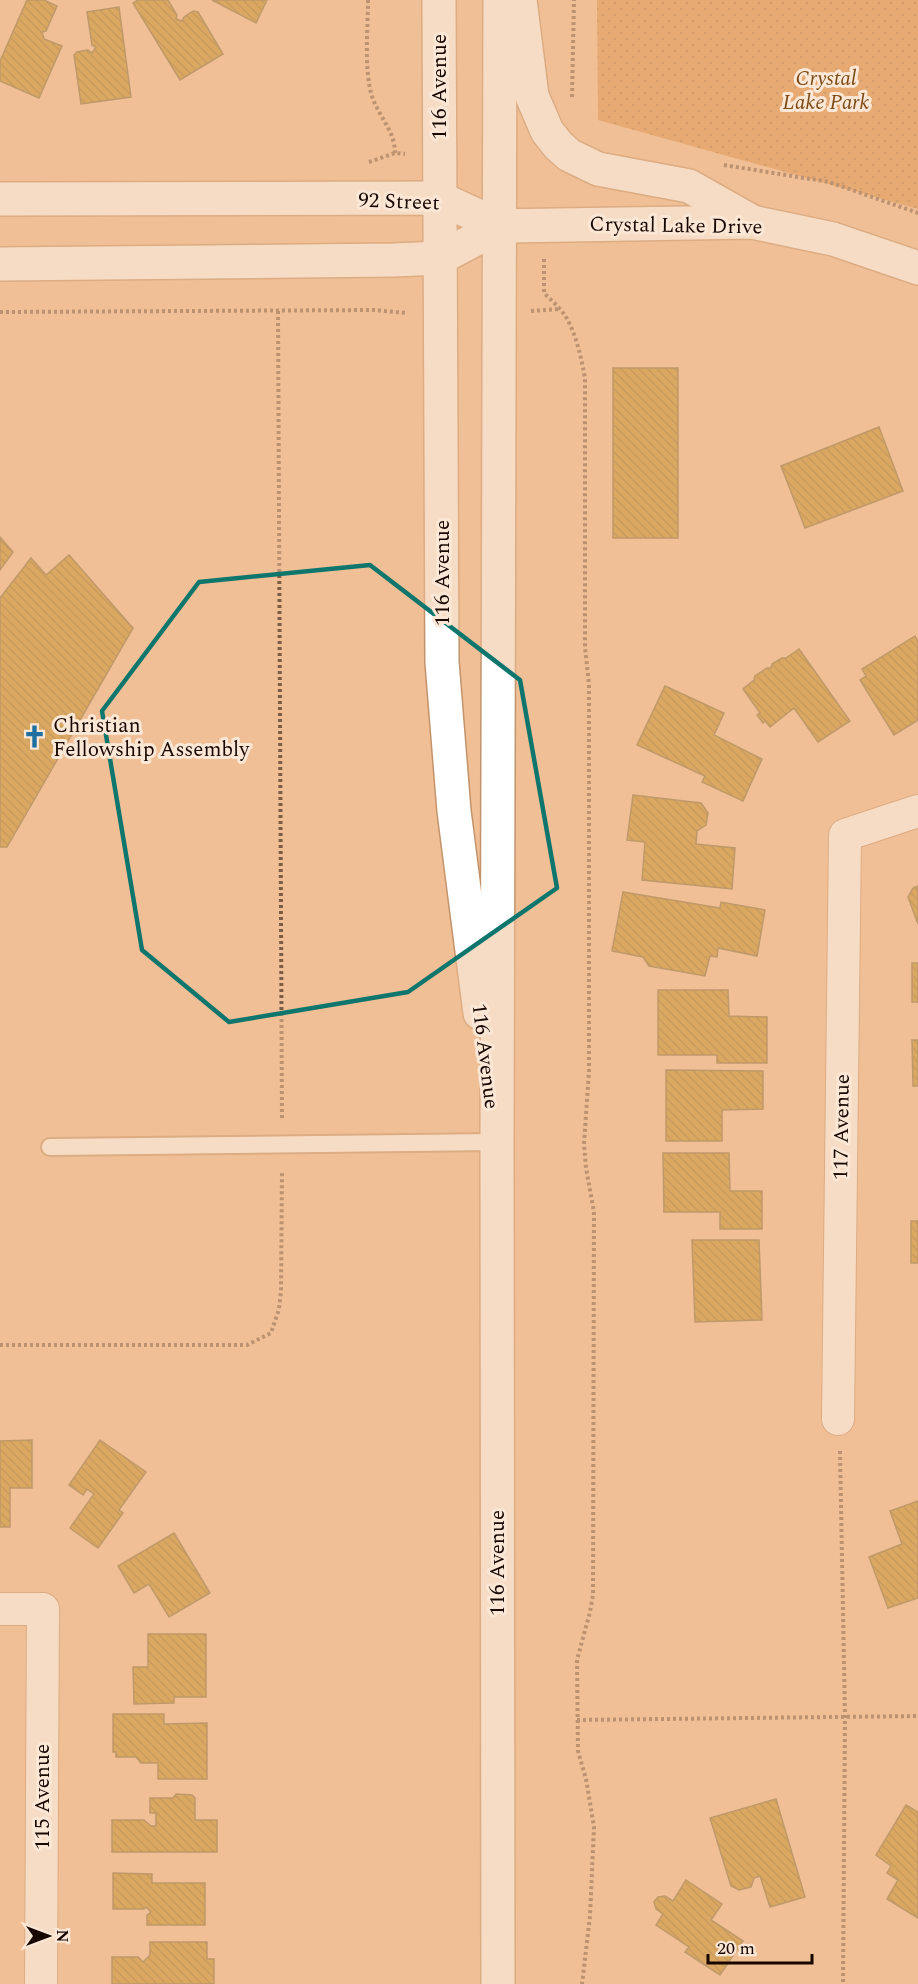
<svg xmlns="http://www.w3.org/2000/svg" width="918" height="1984" viewBox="0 0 918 1984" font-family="Spectral,serif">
	<defs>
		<pattern id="park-dots" width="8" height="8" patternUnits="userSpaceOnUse" patternTransform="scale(1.5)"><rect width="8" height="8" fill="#dd914a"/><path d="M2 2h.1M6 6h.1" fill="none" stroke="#b2743b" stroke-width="1.8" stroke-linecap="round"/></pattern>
		<pattern id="building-back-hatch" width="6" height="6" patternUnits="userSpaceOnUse" patternTransform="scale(1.5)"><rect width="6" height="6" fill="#be8c22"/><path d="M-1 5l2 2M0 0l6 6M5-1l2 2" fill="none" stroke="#99701b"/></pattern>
	</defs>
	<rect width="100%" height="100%" fill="#f1bf96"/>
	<polygon fill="url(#park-dots)" points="597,0 918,0 918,209 598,120"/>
	<g fill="url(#building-back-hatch)" stroke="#866a36" stroke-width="1.5">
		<polygon points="27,0 44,0 57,6 46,31 42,32 44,39 62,46 39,98 0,81 0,61"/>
		<polygon points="138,0 168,0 177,15 176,19 182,21 184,17 193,11 198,12 223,54 180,80 133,3"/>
		<polygon points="212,0 267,0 256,23"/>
		<polygon points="119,7 131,97 81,104 74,55 77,52 88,50 92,53 96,47 92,45 87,12"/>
		<rect x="613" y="368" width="65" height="170"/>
		<polygon points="879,427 903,491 805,528 781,466"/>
		<polygon points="0,537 13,552 0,570"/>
		<polygon points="69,555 133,628 7,847 0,847 0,598 31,558 46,575"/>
		<polygon points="915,636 918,642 918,720 894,735 860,680 866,676 862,669"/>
		<polygon points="799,649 850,721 818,742 794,708 770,727 765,721 763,723 757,715 760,713 743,689 754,680 755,676 767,668 771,668 772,664 782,658 786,658"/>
		<polygon points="665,686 724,713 714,735 762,759 743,801 702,782 705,776 637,745"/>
		<polygon points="633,795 701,803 708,813 706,825 697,831 696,844 735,848 732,889 642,880 645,842 627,840"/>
		<polygon points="918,886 918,924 908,897 913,888"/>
		<polygon points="623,892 720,908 721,902 765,910 757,956 718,948 717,957 710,956 705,976 649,966 643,957 612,951"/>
		<rect x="912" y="963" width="6" height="39"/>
		<polygon points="658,990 728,990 729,1016 767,1017 767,1063 717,1063 717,1055 658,1055"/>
		<polygon points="912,1040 918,1040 918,1086 913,1086"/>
		<polygon points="666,1070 763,1071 763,1109 722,1110 722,1141 666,1141"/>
		<polygon points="663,1153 729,1153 730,1191 762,1191 762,1229 720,1229 720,1212 664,1212"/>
		<rect x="911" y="1221" width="7" height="42"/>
		<polygon points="692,1240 759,1240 762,1320 695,1322"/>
		<polygon points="32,1440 32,1488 10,1488 10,1527 0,1527 0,1441"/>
		<polygon points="100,1440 146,1472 119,1510 123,1513 98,1548 70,1528 94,1494 87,1489 83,1495 69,1485"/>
		<polygon points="918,1501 918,1598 888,1608 869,1557 902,1544 890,1511"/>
		<polygon points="174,1533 210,1593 169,1617 149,1584 134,1593 118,1566"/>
		<polygon points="148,1634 206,1634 206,1697 174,1697 174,1703 134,1704 133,1667 148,1667"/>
		<polygon points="113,1714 164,1714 164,1724 207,1723 207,1779 158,1779 158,1763 141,1763 136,1757 116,1757 116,1752 113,1752"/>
		<polygon points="176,1794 192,1795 195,1798 195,1820 217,1820 217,1852 112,1852 112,1820 144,1820 151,1826 156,1826 156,1813 150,1813 150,1798 173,1798"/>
		<polygon points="776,1799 805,1897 770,1907 760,1876 754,1878 751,1887 739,1890 731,1886 710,1818"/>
		<polygon points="906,1805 918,1812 918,1918 887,1899 898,1880 887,1873 891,1866 876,1855"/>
		<polygon points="113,1873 152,1874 152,1883 205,1883 205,1925 147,1925 147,1915 151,1912 146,1907 144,1909 113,1909"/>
		<polygon points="686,1880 722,1904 711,1920 743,1941 720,1975 685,1952 689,1947 656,1925 663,1914 656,1909 654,1902 658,1897 665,1896 673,1901"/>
		<polygon points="150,1942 207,1942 207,1959 214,1959 214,1984 112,1984 112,1957 138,1957 143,1962 150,1955"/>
	</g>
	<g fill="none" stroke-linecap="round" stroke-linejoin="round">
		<defs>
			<polyline id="lane" points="50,1147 497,1142"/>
			<g id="street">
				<polyline points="838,1419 845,835 918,811"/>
				<polyline points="0,1609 43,1609 41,1984"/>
			</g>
			<g id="secondary">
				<polyline points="439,0 442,662 454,811 480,1013"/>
				<polyline points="520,0 532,96 547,131 558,145 569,155 598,169 689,186 751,221"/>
				<polyline points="0,199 439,198 500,226"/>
				<polyline points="0,264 394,260 440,258 500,226 752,222 833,239 918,268"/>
				<polyline points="498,1984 497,1142 500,0"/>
			</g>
		</defs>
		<use href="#lane" stroke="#c3946c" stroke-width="20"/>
		<use href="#street" stroke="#c3946c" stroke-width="34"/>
		<use href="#secondary" stroke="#c3946c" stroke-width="36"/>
		<g stroke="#7c5c45" stroke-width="4" stroke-dasharray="3 3" stroke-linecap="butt">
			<path d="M368,0C368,30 364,64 371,93C377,115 395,130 395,153"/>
			<polyline points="572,97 574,0"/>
			<polyline points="369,162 395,153 405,154"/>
			<polyline points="724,165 829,182 918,213"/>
			<path d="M544,259V293C551,300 559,307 564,314C576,332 581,357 585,378V647L589,685V1071L584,1144L586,1168L594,1212L593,1595L590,1612L577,1660L578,1751L586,1779L594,1827L590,1916L582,1984"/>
			<polyline points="278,311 282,1118"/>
			<polyline points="531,311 560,309"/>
			<polyline points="0,312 374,310 407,313"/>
			<polyline points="0,1345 247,1345 271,1333 279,1309 281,1291 282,1171"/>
			<polyline points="840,1451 845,1716 843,1984"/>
			<polyline points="577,1720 918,1716"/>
		</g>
		<use href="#lane" stroke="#fff" stroke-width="16"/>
		<use href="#street" stroke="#fff" stroke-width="32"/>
		<use href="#secondary" stroke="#fff" stroke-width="33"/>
	</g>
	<path d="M0 0H918V1984H0ZM370,565L520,680L557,888L408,992L229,1022L142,950L102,711L199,582Z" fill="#f1bf96" fill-opacity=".55" fill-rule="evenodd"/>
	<path fill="none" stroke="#0f766e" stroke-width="4.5" stroke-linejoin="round" d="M370,565L520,680L557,888L408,992L229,1022L142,950L102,711L199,582Z"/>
	<defs>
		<symbol id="church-bare" viewBox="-9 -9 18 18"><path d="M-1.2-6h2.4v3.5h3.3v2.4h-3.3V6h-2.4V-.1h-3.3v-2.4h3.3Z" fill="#1f6fa1" stroke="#fbe7d6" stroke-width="2.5" paint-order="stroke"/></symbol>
	</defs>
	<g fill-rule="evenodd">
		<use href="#church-bare" x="18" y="720" width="33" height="33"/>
	</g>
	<g text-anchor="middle" stroke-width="6" stroke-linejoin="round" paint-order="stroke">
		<g font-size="21" font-style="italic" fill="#7d4a15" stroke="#fbe7d6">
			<text x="826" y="85">Crystal<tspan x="826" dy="24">Lake Park</tspan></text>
		</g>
		<g font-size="21" fill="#170700" stroke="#fbe7d6">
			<text transform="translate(439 87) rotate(-90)" y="7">116 Avenue</text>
			<text transform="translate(399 201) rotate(2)" y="7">92 Street</text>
			<text transform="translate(676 225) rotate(1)" y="7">Crystal Lake Drive</text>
			<text transform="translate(442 573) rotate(-90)" y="7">116 Avenue</text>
			<text transform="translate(486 1056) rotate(83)" y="7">116 Avenue</text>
			<text transform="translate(841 1127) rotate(-89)" y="7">117 Avenue</text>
			<text transform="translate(497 1563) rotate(-90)" y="7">116 Avenue</text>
			<text transform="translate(42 1797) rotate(-90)" y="7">115 Avenue</text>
		</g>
		<g font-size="21" fill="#170700" stroke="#fbe7d6" text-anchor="start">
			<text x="53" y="732">Christian<tspan x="53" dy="24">Fellowship Assembly</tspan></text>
		</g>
	</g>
	<g transform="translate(48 1936) rotate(90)" stroke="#fbe7d6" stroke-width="4.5" paint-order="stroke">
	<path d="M0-4.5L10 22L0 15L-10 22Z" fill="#170700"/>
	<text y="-9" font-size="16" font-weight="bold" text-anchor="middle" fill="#170700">N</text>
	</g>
	<path d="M708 1954v9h104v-9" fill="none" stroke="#170700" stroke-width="3"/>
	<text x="717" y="1954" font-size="18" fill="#170700" stroke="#fbe7d6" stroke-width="4.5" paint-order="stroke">20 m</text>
</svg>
